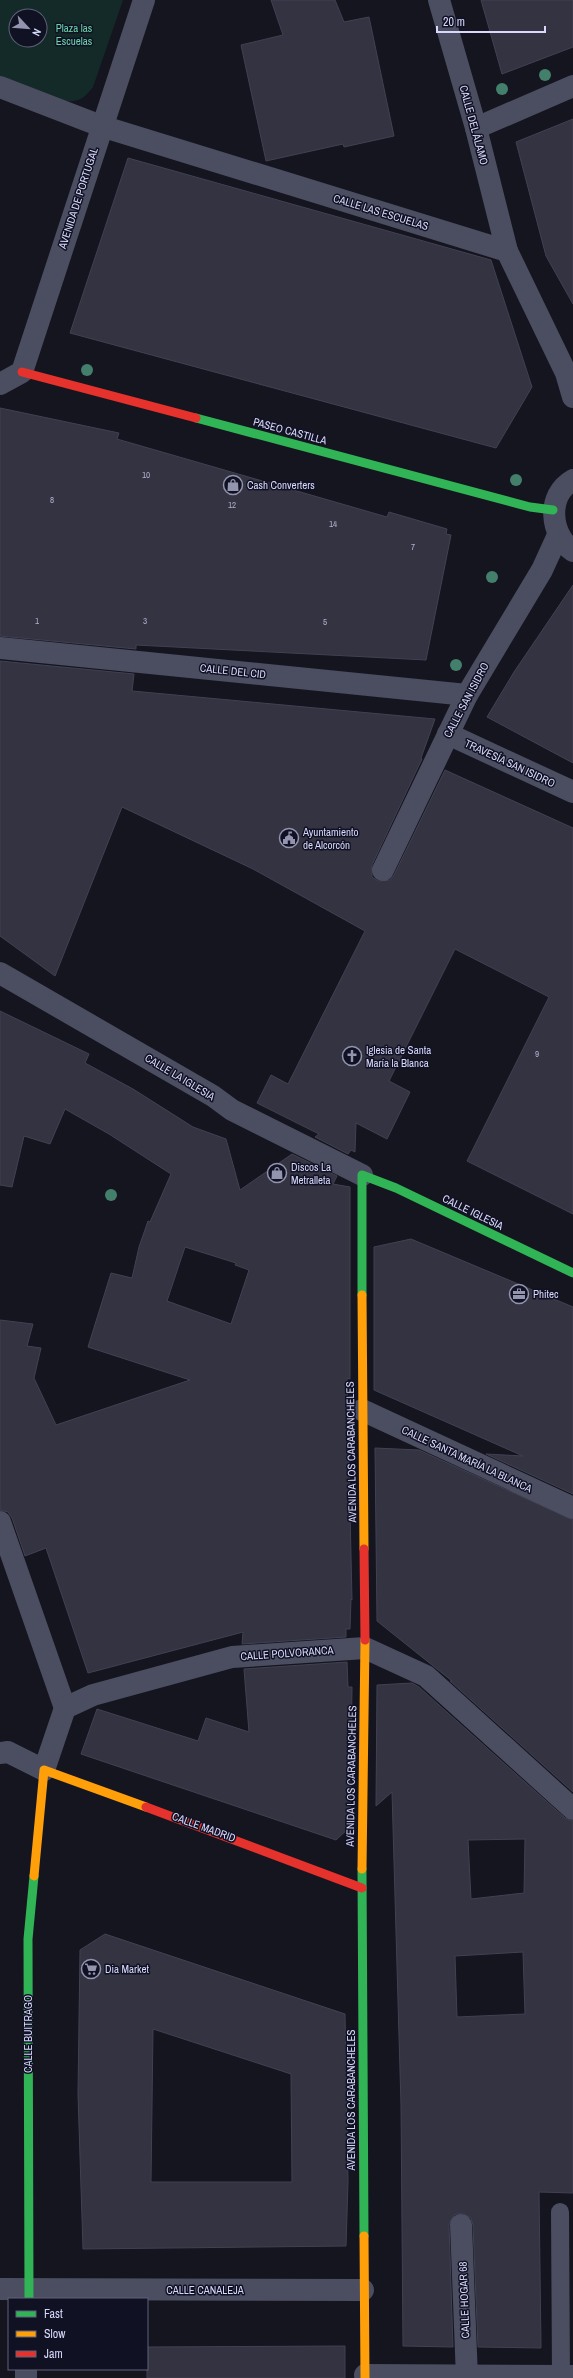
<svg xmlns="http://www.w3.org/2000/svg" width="573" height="2378" viewBox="0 0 573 2378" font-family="'Archivo Narrow',sans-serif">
	<rect width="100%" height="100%" fill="#151520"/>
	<path fill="#142a28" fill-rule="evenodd" d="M0,0H123L93,87C85,97 79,103 65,101L0,77ZM16,16H40V40H16Z"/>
	<g fill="#333342" stroke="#414153" fill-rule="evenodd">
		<polygon points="271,0 335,0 344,22 369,17 394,136 344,147 343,144 266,161 241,45 283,35"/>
		<polygon points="481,0 573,0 573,47 502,74"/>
		<polygon points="573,119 573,304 546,256 516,142"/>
		<polygon points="128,158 491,260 532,387 496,448 70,333"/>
		<polygon points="0,408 119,433 117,439 387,517 389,512 447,529 446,534 451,535 426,660 136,645 136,649 0,636"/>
		<polygon points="573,585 573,763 487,717 514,672"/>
		<polygon points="0,661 134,674 132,691 435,719 421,758 422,759 372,865 372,877 378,881 390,880 394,875 445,770 573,828 573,1214 467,1161 549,997 455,949 389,1081 410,1092 387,1139 356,1123 355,1152 351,1150 348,1154 315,1137 319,1134 257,1103 271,1075 288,1084 365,931 253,869 122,807 55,976 0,936"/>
		<path d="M0,1011L89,1054L85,1063L133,1089L193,1127L226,1139L240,1190L292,1154L337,1176L333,1184L350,1187V1379L347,1378L352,1600L351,1599L350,1629H346V1637L242,1644L243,1632L88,1673L46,1548L25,1556L12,1518L8,1512L0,1510V1320L33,1324L27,1346L41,1348L34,1378L56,1425L190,1380L88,1347L111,1273L132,1278L139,1247L148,1221L150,1222L171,1174L109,1134L65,1109L50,1144L24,1136L12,1187L0,1185ZM185,1247L236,1263L235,1265L249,1270L231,1324L167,1301Z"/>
		<polygon points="411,1239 573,1307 573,1494 486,1454 523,1456 374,1390 374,1247"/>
		<polygon points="375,1448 419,1450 573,1520 573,1792 450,1681 452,1681 377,1621"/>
		<polygon points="347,1662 348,1687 352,1687 350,1827 336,1840 81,1754 97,1709 198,1741 206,1718 249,1732 244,1669"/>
		<path d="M412,1683L419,1687L565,1818L573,1821V2193L539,2192L541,2348L478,2347L473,2225L471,2218L461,2213L454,2215L449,2225L453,2347L403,2346L401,2105L392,1792L376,1806L377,1685ZM525,1839L524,1893L471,1899L468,1840ZM523,1952L525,2014L457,2017L455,1956Z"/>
		<path d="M105,1934L345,2014L348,2181L346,2246L83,2249L78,2094L80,1950ZM153,2029L291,2074L292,2182H151Z"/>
		<polygon points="345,2346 345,2378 147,2378 147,2347"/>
	</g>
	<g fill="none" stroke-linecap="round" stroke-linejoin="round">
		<polyline stroke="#4b4d60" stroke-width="18" points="560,2212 561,2378"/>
		<g stroke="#4b4d60" stroke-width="22">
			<polyline points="439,0 476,128 507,251 566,373 573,397"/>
			<polyline points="0,87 101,126 507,251"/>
			<polyline points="476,128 573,86"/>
			<polyline points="0,384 22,372 144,0"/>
			<path d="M573,480C546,495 550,535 573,551"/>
			<polyline points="0,648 467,695"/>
			<polyline points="448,734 573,792"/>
			<polyline points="383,870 467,695 542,570 558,535"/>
			<polyline points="0,973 213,1096 232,1110 362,1175"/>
			<polyline points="362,1410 573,1508"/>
			<polyline points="0,1522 65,1708"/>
			<polyline points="0,1753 8,1752 44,1770 65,1708 93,1695 232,1657 365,1648 426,1676 573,1809"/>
			<polyline points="461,2225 467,2378"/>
			<polyline points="0,2289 363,2290"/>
			<polyline points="365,2375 573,2376"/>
			<polyline points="26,2378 26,2369"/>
		</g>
		<g stroke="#30b455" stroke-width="9">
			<polyline points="196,418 530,507 553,510"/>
			<polyline points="362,1295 362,1175 396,1188 573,1273"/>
			<polyline points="362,1869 364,2236"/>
			<polyline points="29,2299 28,1939 34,1876"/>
		</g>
		<g stroke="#ff9f0a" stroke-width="9">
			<polyline points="362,1295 364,1549"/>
			<polyline points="362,1869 365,1640"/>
			<polyline points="34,1876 44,1770 146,1807"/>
			<polyline points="364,2236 365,2378"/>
		</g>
		<g stroke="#e5322d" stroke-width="9">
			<polyline points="22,372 196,418"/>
			<polyline points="364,1549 365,1640"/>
			<polyline points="146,1807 362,1888"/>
		</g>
	</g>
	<g fill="#447f6c">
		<circle cx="545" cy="75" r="6"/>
		<circle cx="502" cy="89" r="6"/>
		<circle cx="87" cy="370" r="6"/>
		<circle cx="516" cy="480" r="6"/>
		<circle cx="492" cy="577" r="6"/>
		<circle cx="456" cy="665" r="6"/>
		<circle cx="111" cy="1195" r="6"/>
	</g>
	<defs>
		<symbol id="shop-ring" viewBox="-11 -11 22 22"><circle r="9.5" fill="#111124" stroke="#9394ae" stroke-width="1.5"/><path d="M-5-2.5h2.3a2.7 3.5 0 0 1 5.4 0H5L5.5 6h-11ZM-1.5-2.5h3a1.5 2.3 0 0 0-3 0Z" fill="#9394ae"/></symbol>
		<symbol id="civic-ring" viewBox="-11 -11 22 22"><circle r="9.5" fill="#111124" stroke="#9394ae" stroke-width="1.5"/><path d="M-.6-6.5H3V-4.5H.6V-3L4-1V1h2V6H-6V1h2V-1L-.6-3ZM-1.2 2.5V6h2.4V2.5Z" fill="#9394ae"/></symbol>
		<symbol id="church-ring" viewBox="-11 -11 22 22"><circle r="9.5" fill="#111124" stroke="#9394ae" stroke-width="1.5"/><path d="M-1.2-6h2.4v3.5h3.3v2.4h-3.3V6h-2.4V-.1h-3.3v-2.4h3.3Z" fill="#9394ae"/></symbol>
		<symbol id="office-ring" viewBox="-11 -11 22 22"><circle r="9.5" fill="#111124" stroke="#9394ae" stroke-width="1.5"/><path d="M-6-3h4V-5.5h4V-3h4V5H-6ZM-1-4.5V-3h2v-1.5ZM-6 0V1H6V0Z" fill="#9394ae"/></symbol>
		<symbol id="supermarket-ring" viewBox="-11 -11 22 22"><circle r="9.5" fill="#111124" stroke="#9394ae" stroke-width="1.5"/><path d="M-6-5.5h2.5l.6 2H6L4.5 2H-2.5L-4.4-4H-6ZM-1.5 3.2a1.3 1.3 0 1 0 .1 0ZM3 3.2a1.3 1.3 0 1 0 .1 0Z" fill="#9394ae"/></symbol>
	</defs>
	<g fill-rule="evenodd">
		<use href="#shop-ring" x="222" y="474" width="22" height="22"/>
		<use href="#civic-ring" x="278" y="827" width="22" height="22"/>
		<use href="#church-ring" x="341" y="1045" width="22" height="22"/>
		<use href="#shop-ring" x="266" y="1162" width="22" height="22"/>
		<use href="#office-ring" x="508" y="1283" width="22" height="22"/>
		<use href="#supermarket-ring" x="80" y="1958" width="22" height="22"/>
	</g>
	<g text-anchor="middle" stroke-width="3" stroke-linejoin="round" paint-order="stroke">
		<g font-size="9" fill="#aeafcd">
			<text x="146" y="478">10</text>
			<text x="52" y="503">8</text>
			<text x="232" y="508">12</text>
			<text x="333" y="527">14</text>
			<text x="413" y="550">7</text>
			<text x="37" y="624">1</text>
			<text x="145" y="624">3</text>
			<text x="325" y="625">5</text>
			<text x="537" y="1057">9</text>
		</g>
		<g font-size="11" fill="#6ad5ab" stroke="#111124">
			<text x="74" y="32">Plaza las<tspan x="74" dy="13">Escuelas</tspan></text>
		</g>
		<g font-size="11" fill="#d7d8fb" stroke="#111124">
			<text transform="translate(474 125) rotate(75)" y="4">CALLE DEL ÁLAMO</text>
			<text transform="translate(78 198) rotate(-72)" y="4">AVENIDA DE PORTUGAL</text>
			<text transform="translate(381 212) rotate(17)" y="4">CALLE LAS ESCUELAS</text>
			<text transform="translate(290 431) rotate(15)" y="4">PASEO CASTILLA</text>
			<text transform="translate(233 671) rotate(6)" y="4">CALLE DEL CID</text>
			<text transform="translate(466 700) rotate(-62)" y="4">CALLE SAN ISIDRO</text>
			<text transform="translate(510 763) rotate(25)" y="4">TRAVESÍA SAN ISIDRO</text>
			<text transform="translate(180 1077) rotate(31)" y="4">CALLE LA IGLESIA</text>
			<text transform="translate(473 1212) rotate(26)" y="4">CALLE IGLESIA</text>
			<text transform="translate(351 1452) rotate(-91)" y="4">AVENIDA LOS CARABANCHELES</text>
			<text transform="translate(467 1459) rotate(25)" y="4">CALLE SANTA MARÍA LA BLANCA</text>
			<text transform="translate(287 1653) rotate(-4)" y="4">CALLE POLVORANCA</text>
			<text transform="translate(351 1776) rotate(-89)" y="4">AVENIDA LOS CARABANCHELES</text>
			<text transform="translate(204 1827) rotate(20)" y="4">CALLE MADRID</text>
			<text transform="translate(28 2034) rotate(-90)" y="4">CALLE BUITRAGO</text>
			<text transform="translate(351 2100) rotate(-90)" y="4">AVENIDA LOS CARABANCHELES</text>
			<text x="205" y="2294">CALLE CANALEJA</text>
			<text transform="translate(464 2300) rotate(-92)" y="4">CALLE HOGAR 68</text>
		</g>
		<g font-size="11" fill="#d7d8fb" stroke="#111124" text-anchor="start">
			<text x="247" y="489">Cash Converters</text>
			<text x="303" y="836">Ayuntamiento<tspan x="303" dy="13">de Alcorcón</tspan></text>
			<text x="366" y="1054">Iglesia de Santa<tspan x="366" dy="13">María la Blanca</tspan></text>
			<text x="291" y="1171">Discos La<tspan x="291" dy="13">Metralleta</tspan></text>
			<text x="533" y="1298">Phitec</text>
			<text x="105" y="1973">Dia Market</text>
		</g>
	</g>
	<rect x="8" y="2298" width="140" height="72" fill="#111124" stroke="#60617a"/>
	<rect x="16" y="2311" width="20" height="6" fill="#30b455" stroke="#60617a"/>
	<text x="44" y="2318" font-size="12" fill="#d7d8fb">Fast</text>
	<rect x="16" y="2331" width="20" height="6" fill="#ff9f0a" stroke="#60617a"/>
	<text x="44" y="2338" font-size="12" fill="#d7d8fb">Slow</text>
	<rect x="16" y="2351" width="20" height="6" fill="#e5322d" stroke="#60617a"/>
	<text x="44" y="2358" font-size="12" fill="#d7d8fb">Jam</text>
	<g transform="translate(28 28) rotate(116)"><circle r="19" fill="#111124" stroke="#60617a"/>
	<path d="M0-3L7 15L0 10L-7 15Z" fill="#9394ae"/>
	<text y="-6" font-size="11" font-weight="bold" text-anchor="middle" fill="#d7d8fb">N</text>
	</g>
	<path d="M437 26v6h108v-6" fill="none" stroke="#d7d8fb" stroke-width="2"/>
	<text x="443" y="26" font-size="12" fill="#d7d8fb" stroke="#111124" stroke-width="3" paint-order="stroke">20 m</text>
</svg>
